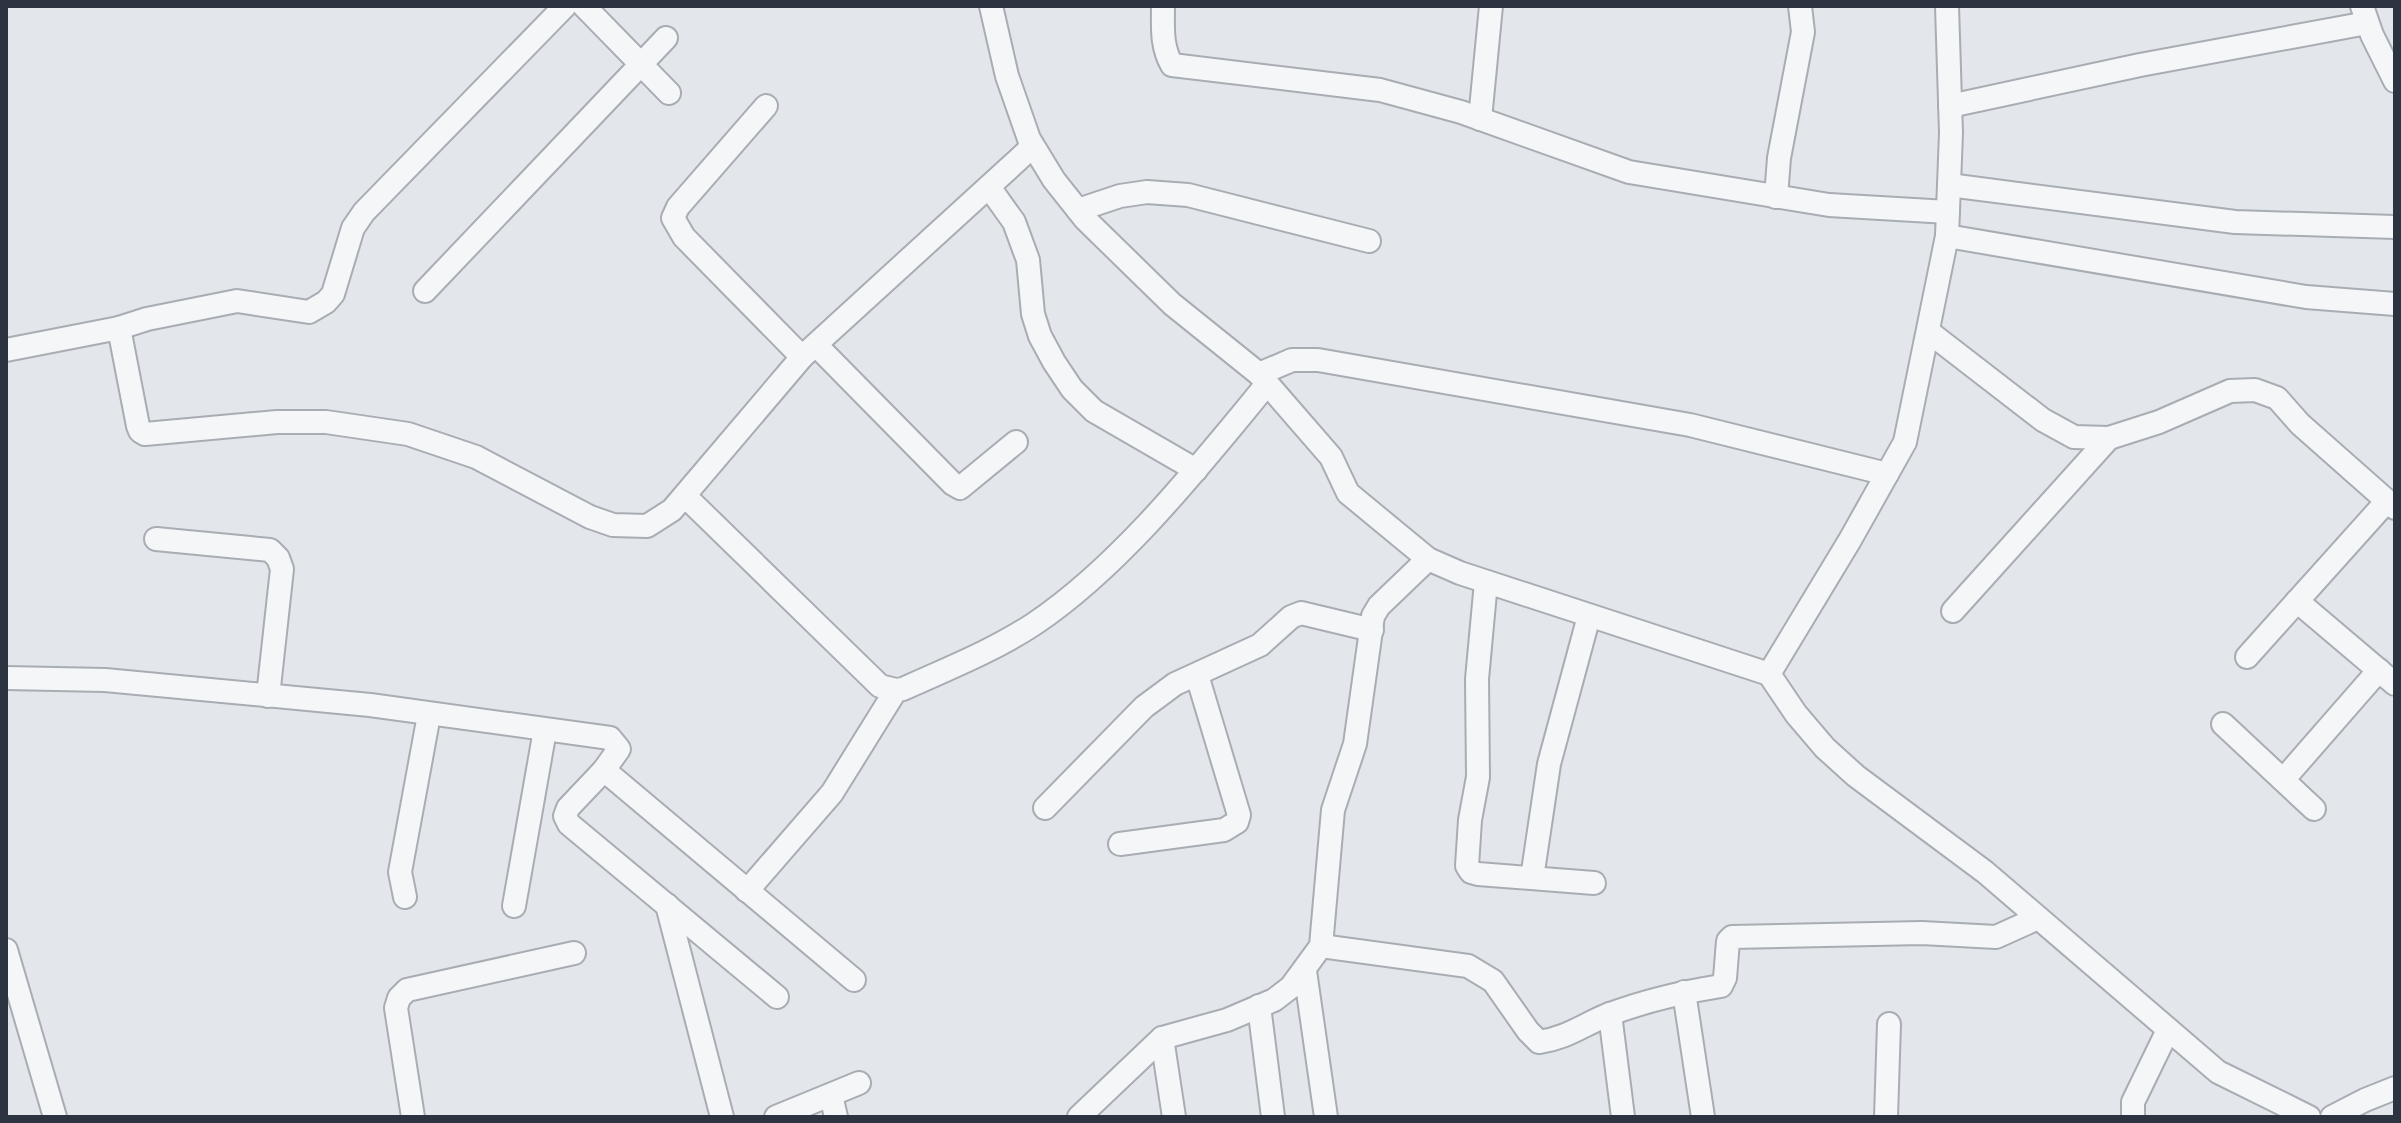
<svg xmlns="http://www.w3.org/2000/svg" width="2401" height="1123" viewBox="0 0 2401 1123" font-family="Figtree,sans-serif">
	<rect width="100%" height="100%" fill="#e3e6ea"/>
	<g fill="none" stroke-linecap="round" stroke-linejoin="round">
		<defs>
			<g id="minor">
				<polyline points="584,6 669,93"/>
				<polyline points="991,6 1007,76 1029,139 1054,180 1085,219 1172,304 1259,374 1331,457 1348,493 1428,559 1460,573 1769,674 1796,714 1825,748 1856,776 1985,872 2218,1072 2309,1117"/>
				<path d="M1163,6C1163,27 1161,46 1172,65L1380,90L1461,112L1629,172L1829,205L1948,212"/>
				<polyline points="2362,6 2372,35 2395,81"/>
				<polyline points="766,106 678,207 673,218 684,237 802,357 1032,147"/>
				<polyline points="1950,106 2140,65 2367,23"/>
				<polyline points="1480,119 1491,6"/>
				<polyline points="1949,185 2235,222 2395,227"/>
				<polyline points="989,187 1014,222 1028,260 1033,314 1040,336 1054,362 1072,389 1094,411 1196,470"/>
				<polyline points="1776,197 1779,158 1803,32 1800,6"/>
				<polyline points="1078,210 1120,196 1147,192 1188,195 1369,241"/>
				<polyline points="1947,236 2306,297 2395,304"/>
				<polyline points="425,291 666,38"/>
				<polyline points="119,328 138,426 140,431 145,434 277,422 326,422 408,434 476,457 590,517 613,525 647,526 672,510 802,357"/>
				<polyline points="1929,332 2043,420 2074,437 2109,438 2159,422 2230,391 2255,390 2277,398 2300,424 2395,508"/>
				<polyline points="816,345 953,484 960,488 1016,442"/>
				<polyline points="6,350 119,328 147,319 237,301 309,312 326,302 333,294 353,228 364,212 565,6"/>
				<polyline points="1259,374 1292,360 1318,360 1690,425 1887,474"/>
				<path d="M685,496L880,686L896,690L903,689C947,669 993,651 1034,624C1122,565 1200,465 1267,384"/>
				<polyline points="156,539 270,550 278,558 282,569 268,696"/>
				<polyline points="1486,582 1477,679 1478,777 1470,820 1467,866 1471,872 1478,874 1594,883"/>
				<polyline points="2297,601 2395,684"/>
				<polyline points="1953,611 2109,438"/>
				<polyline points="2247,657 2387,501"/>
				<polyline points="1769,674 1850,540 1905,442 1947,236 1951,133 1947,6"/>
				<polyline points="6,678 105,680 370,705 610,738 619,749 604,770 854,980"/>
				<polyline points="2223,724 2314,809"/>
				<polyline points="604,770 568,808 565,816 569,824 777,997"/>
				<polyline points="2283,780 2379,670"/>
				<polyline points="1045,808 1144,707 1175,684 1260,645 1291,617 1301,613 1372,630"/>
				<polyline points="1120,844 1224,830 1237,822 1239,815 1197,675"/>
				<polyline points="1532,878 1549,764 1589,616"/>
				<polyline points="747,891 832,793 896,690"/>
				<polyline points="405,897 400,872 429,715"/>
				<polyline points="667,905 722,1117"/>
				<polyline points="514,906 545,730"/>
				<path d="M1321,946L1468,966L1493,981L1528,1031L1539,1042C1568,1038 1584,1024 1610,1014C1645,1001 1683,992 1721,986L1725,978L1728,941L1732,937L1922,933L1996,937L2038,918"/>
				<polyline points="6,950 55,1117"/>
				<polyline points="1305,971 1326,1117"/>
				<polyline points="1684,992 1703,1117"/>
				<polyline points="1259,1006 1273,1117"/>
				<polyline points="1610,1014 1623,1117"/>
				<polyline points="1162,1038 1174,1117"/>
				<polyline points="831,1095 836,1117"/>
				<polyline points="413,1117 396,1008 399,998 407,990 574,953"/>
				<polyline points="776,1117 859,1083"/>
				<polyline points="1079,1117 1162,1038 1227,1020 1274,1000 1291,987 1321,946 1333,810 1355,744 1373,616 1379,606 1428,559"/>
				<polyline points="1886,1117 1889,1024"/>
				<polyline points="2133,1117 2133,1102 2168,1030"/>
				<polyline points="2332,1117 2365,1100 2395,1088"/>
			</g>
		</defs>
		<use href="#minor" stroke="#a8adb4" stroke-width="26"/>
		<use href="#minor" stroke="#f5f6f8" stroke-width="22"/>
	</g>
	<rect width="2401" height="1123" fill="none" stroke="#2c3341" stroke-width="16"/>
</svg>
